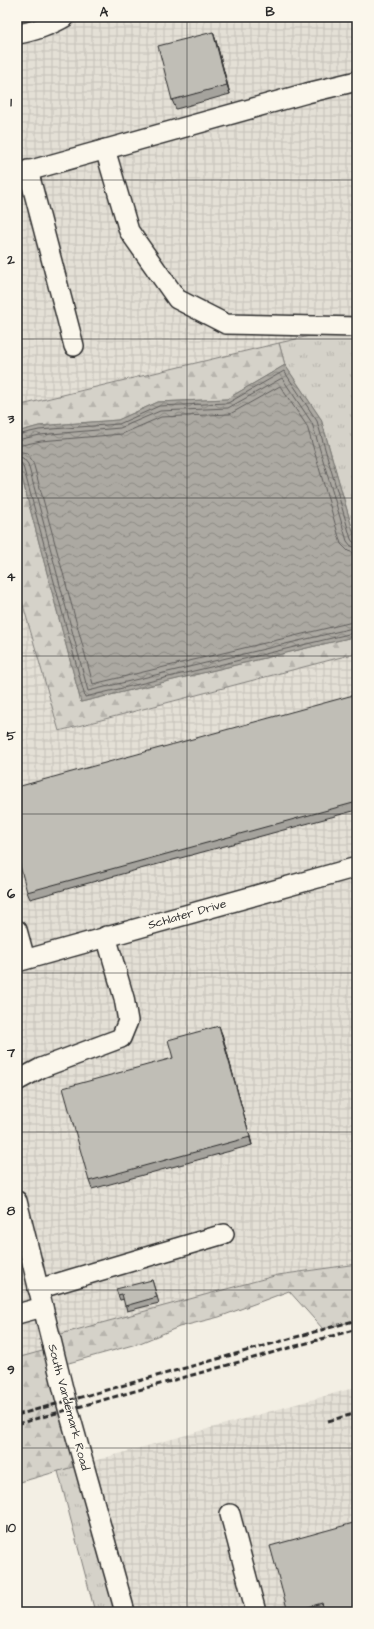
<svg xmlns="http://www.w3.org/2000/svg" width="374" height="1629" viewBox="0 0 374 1629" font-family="'Architects Daughter',sans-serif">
	<defs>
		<pattern id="industrial-grid" width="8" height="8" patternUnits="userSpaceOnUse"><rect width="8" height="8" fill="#e4e0d6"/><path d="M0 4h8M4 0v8" fill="none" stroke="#c4c0b8"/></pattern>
		<pattern id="grass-tufts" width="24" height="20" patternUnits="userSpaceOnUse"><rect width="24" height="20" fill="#d5d2c9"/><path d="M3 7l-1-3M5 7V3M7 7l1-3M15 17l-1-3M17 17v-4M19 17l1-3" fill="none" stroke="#b7b4ad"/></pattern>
		<pattern id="forest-firs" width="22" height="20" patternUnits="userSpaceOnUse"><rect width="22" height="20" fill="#d5d2c9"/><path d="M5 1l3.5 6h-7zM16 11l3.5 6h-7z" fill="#b7b4ad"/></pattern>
		<pattern id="water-waves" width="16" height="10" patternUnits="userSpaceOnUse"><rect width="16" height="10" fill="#aca9a2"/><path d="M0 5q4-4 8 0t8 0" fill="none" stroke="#8c8a84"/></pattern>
	</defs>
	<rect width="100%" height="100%" fill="#f3efe4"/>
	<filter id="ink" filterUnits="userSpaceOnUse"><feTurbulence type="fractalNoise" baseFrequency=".025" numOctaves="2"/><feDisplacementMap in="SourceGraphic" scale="8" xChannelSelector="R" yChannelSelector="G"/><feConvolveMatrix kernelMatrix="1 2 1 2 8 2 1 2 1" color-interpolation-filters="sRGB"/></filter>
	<g filter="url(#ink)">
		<g fill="url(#industrial-grid)">
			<polygon points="17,17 357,17 357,325 17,406"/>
			<polygon points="17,584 59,731 357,653 357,1264 278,1275 51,1337 53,1348 17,1358"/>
			<polygon points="357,1387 357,1612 125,1612 83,1464"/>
		</g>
		<g fill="url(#grass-tufts)" stroke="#807e7a">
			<polygon points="357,325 357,545 321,419 285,365 279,343"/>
			<polygon points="83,1464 125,1612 95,1612 58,1471"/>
		</g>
		<g fill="url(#forest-firs)" stroke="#807e7a">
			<polygon points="279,343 285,365 227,399 158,402 118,420 39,426 17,432 17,406"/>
			<polygon points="17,459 81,702 357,636 357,653 59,731 17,584"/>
			<polygon points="357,1264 357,1320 323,1329 289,1291 219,1317 179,1327 140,1343 58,1366 83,1464 17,1483 17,1358 53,1348 50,1337 278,1275"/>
		</g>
		<polygon fill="url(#water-waves)" stroke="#787772" points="285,365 321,419 357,545 357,636 81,702 17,459 17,432 39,426 118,420 158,402 227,399"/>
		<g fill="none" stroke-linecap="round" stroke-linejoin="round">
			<g stroke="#5f5d5b" stroke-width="1">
				<polyline points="17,435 39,430 119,424 159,406 228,403 284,371 317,421 351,539 353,542 357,543"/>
				<polyline points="17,440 40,435 120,428 160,411 228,408 282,378 312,423 347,541 351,546 357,548"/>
				<polyline points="17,446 41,441 122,434 161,417 230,414 280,386 307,426 341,544 348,551 357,554"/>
				<polyline points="17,451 27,453 33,462 93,684 357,621"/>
				<polyline points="17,457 23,458 28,464 88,691 357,627"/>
				<polyline points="17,462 21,463 23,466 85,697 357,632"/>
			</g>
			<defs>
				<g id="minor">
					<path d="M17,34C32,32 52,25 65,17"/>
					<polyline points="105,149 129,231 177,299 226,324 357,327"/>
					<polyline points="28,170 74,346"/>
					<polyline points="17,174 307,93 357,81"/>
					<polyline points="17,930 25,959"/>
					<polyline points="17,962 357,867"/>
					<polyline points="17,1081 41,1068 121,1038 128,1021 124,998 106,936"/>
					<polyline points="17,1201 66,1401 125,1612"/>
					<polyline points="38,1289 224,1234"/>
					<polyline points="17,1314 43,1307"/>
					<polyline points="230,1514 256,1612"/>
				</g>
			</defs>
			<use href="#minor" stroke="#2b2b2b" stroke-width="22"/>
			<use href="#minor" stroke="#fbf7ec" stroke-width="19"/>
			<g stroke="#2b2b2b" stroke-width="3" stroke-dasharray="6 3" stroke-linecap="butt">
				<polyline points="17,1415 357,1320"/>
				<polyline points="328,1421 357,1413"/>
				<polyline points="17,1424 357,1329"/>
			</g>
		</g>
		<g fill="#a5a39d" stroke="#2b2b2b">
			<polygon points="213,32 216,41 230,94 176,109 172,100"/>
			<polygon points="357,694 357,810 30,899 27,892"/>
			<polygon points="222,1034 252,1145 92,1189 89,1181"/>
			<polygon points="152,1280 159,1303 127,1311 124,1299 120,1300 118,1295"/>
			<polygon points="357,1522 324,1611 320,1612 288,1612"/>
		</g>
		<g fill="#86857f" stroke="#2b2b2b">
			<polygon points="213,32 216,41 230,94 227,85"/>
			<polygon points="219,1026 222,1034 252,1145 250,1137"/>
		</g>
		<g fill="#c0beb6" stroke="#2b2b2b">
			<polygon points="213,32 227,85 172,100 158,46"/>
			<polygon points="357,694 357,802 27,892 17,854 17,787"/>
			<polygon points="219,1026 250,1137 89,1181 63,1088 173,1058 168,1040"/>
			<polygon points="152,1280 157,1297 125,1306 122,1294 118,1295 116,1289"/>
			<polygon points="357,1522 357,1612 325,1612 322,1603 291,1612 288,1612 270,1546"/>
		</g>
	</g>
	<path fill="none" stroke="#2b2b2b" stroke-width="1" stroke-opacity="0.55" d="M187,17V1612M17,180H357M17,339H357M17,498H357M17,656H357M17,814H357M17,973H357M17,1132H357M17,1290H357M17,1448H357"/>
	<g text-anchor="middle" stroke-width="4" stroke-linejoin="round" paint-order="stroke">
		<g font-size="12" fill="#2b2b2b" stroke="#fbf7ec">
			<text transform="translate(187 914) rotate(-16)" y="4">Schlater Drive</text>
			<text transform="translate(69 1407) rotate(75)" y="4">South Vandemark Road</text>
		</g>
	</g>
	<rect width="374" height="1629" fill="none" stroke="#fbf7ec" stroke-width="44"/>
	<rect x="22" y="22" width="330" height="1585" fill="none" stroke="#2b2b2b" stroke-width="1.5"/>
	<g font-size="13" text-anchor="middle" font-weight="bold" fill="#2b2b2b">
		<text x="104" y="16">A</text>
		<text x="270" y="16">B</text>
		<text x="11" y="106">1</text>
		<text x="11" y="264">2</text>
		<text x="11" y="423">3</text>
		<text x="11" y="581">4</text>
		<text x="11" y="740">5</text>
		<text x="11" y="898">6</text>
		<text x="11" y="1057">7</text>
		<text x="11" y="1215">8</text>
		<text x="11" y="1374">9</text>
		<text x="11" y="1532">10</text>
	</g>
</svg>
